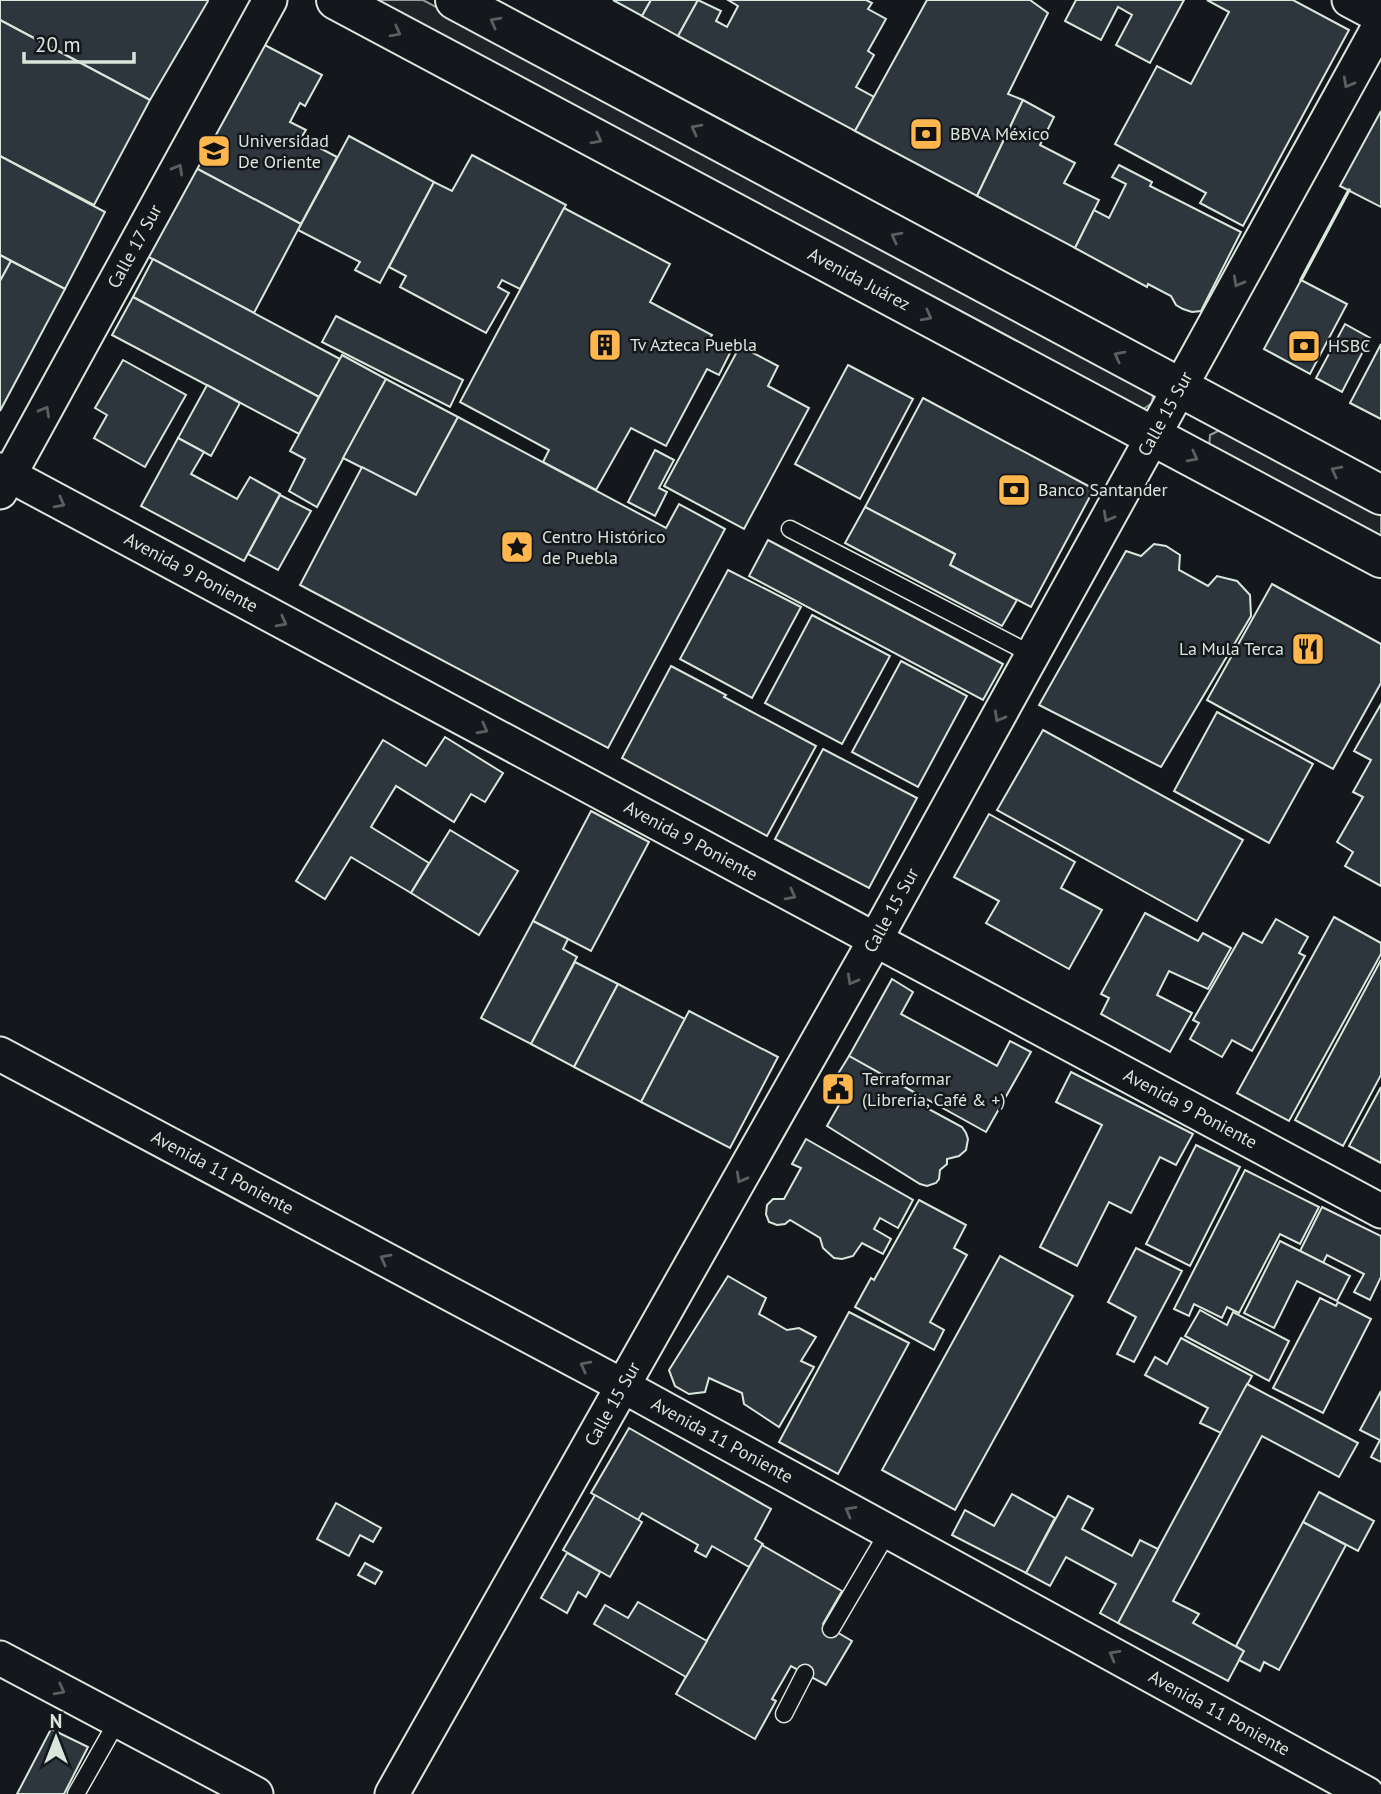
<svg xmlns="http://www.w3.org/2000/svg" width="1381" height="1794" viewBox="0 0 1381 1794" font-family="'PT Sans',sans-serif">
	<rect width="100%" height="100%" fill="#14181c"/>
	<g fill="#202428" stroke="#939e99" stroke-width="2">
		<polygon points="368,0 423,0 1148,387 1153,395 1152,403 1142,410"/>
		<polygon points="1222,429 1381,513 1381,543 1209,448 1210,435"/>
	</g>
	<g fill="#2c363c" stroke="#d8e6dc" stroke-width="2">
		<polygon points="0,0 207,0 208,1 150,100 0,20"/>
		<polygon points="613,0 651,0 642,16"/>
		<polygon points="651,0 698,0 678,36 642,16"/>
		<polygon points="698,0 721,11 716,21 727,27 738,6 728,0 866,0 872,3 868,9 886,19 868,51 874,55 856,87 874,97 855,131 678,36"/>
		<polygon points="927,0 1030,0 1048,13 1008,94 1023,100 977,196 855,131"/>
		<polygon points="1076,0 1184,0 1150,63 1116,45 1132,15 1118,7 1101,40 1065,21"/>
		<polygon points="1207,0 1293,0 1349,30 1243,226 1200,203 1206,193 1115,144 1157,66 1191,84 1229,12"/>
		<polygon points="0,20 150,100 94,205 0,156"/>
		<polygon points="259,42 322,75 305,106 300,103 290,122 306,130 301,138 337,157 301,224 192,166"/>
		<polygon points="1023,100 1054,117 1040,145 1075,163 1064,183 1099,200 1075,248 977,196"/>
		<polygon points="1381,111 1381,207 1340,186"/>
		<polygon points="349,136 434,182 380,283 355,270 360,262 298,230"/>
		<polygon points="472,155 566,205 520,289 502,280 498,287 509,293 486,333 400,287 406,276 389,267 434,182 452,191"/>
		<polygon points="0,156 105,212 65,289 0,255"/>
		<polygon points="1119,165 1152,182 1150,186 1241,232 1201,311 1192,312 1183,309 1176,305 1171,296 1148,284 1147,287 1075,248 1094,210 1109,218 1126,184 1112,177"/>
		<polygon points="192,166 301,224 254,313 143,254"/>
		<polygon points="564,208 670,264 650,302 712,335 709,339 731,351 719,375 707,369 666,446 631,428 596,490 543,462 549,450 460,402"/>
		<polygon points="0,255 11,261 0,281"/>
		<polygon points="153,259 340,359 319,397 133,297"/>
		<polygon points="11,261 65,289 0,411 0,281"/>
		<polygon points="1301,280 1347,304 1310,374 1264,349"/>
		<polygon points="133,297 319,397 299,434 112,335"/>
		<polygon points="336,316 463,380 450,407 322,342"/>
		<polygon points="1345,324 1370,338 1342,392 1316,378"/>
		<polygon points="1381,344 1381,419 1350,403"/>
		<polygon points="740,346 778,366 768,386 809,408 744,529 664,486"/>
		<polygon points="342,355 386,379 317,507 289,491 305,459 290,451"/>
		<polygon points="123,360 186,395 145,467 94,438 107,415 95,408"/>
		<polygon points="848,365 913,399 860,499 795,464"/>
		<polygon points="386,379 458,417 416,495 343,458"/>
		<polygon points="207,385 240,403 211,456 178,438"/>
		<polygon points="923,398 1094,489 1031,607 950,565 955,554 865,507"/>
		<polygon points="458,417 666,528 679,504 725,529 608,748 300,585 362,467 416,495"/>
		<polygon points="178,438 204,452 191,474 237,499 250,477 280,494 244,561 141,506"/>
		<polygon points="655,450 674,460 659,488 667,492 655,516 628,502"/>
		<polygon points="280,495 311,511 278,570 248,554"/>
		<polygon points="865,507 955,554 950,565 1017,600 1002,626 845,543"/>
		<polygon points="768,540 1003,664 983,700 749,576"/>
		<polygon points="1154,544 1166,546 1180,555 1179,570 1208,586 1217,576 1237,581 1250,595 1251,616 1161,767 1039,705 1126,551 1141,556"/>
		<polygon points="728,570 801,607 752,698 680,659"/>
		<polygon points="1272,584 1381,644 1381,683 1333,769 1207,700"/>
		<polygon points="812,615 890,656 842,744 765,703"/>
		<polygon points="901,661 967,696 918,787 852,752"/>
		<polygon points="671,666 726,695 724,697 816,746 767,836 622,758"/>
		<polygon points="1381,704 1381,886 1345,866 1353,852 1337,842 1363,797 1353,792 1371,760 1354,751"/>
		<polygon points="1217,712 1313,764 1269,843 1174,791"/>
		<polygon points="1043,730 1243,840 1197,921 997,810"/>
		<polygon points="445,737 503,773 485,802 471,794 454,822 396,786 371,827 429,863 411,893 351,857 325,899 296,881 383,740 426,766"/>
		<polygon points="823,749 917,798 869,888 775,839"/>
		<polygon points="591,811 649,842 591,951 533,921"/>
		<polygon points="989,814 1075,862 1061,888 1102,910 1069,969 986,923 999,901 954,877"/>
		<polygon points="450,830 518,871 479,935 411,893"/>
		<polygon points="1145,913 1198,941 1203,933 1231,948 1208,989 1169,971 1157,995 1192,1013 1170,1052 1101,1014 1109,998 1101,994"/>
		<polygon points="1334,917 1381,943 1381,954 1289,1121 1237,1093"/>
		<polygon points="1276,919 1308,937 1299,953 1305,956 1252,1051 1232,1040 1222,1057 1190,1039 1199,1023 1193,1020 1243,933 1262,943"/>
		<polygon points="533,921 568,939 563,949 577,957 531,1044 481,1018"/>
		<polygon points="1381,960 1381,1075 1343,1146 1295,1120"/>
		<polygon points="575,962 618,984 574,1067 531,1044"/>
		<polygon points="892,979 913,992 901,1014 997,1066 1010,1041 1031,1052 986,1132 849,1056"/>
		<polygon points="618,984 685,1019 641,1102 574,1067"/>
		<polygon points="689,1011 778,1057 730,1148 641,1102"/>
		<polygon points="849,1056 915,1093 912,1100 962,1127 966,1133 968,1139 966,1150 959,1156 947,1159 947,1164 940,1170 939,1179 936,1183 927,1186 920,1184 827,1126 843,1098 828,1090"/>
		<polygon points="1071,1072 1193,1134 1176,1165 1160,1157 1131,1213 1109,1202 1077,1266 1040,1247 1102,1125 1056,1102"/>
		<polygon points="1381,1087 1381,1163 1349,1146"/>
		<polygon points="806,1139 913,1200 898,1228 880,1218 874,1229 891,1239 883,1254 862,1243 853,1256 842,1259 834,1258 823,1248 820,1238 790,1220 785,1224 777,1225 769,1222 766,1214 767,1205 773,1199 784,1199 801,1168 792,1164"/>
		<polygon points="1196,1145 1240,1167 1190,1266 1146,1244"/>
		<polygon points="1245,1170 1319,1207 1300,1244 1280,1234 1239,1313 1227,1307 1222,1318 1194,1304 1189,1316 1174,1309"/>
		<polygon points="919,1200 966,1225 954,1248 967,1255 930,1322 944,1330 934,1350 855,1307 871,1278 874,1280"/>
		<polygon points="1322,1207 1381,1236 1381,1277 1370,1300 1354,1292 1364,1274 1327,1255 1323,1263 1300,1251"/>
		<polygon points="1280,1241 1350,1276 1337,1301 1297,1281 1274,1328 1244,1313"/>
		<polygon points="1136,1248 1182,1271 1134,1362 1117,1354 1136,1317 1108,1302"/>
		<polygon points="1000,1256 1073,1296 955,1510 882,1470"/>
		<polygon points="728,1276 766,1298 759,1314 787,1330 799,1328 816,1337 801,1361 814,1367 779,1427 744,1404 742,1393 709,1378 705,1392 689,1394 675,1386 669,1370"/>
		<polygon points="1320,1298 1336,1306 1338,1302 1371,1319 1323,1413 1273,1388"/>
		<polygon points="1200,1310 1227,1325 1233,1312 1289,1341 1269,1381 1185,1336"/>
		<polygon points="849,1312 909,1343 838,1474 779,1442"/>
		<polygon points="1181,1338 1252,1376 1221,1433 1200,1423 1208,1408 1145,1375 1155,1357 1167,1364"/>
		<polygon points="1247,1384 1358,1443 1339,1477 1262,1436 1173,1601 1199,1614 1193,1623 1244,1651 1228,1681 1118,1623"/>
		<polygon points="1381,1391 1381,1462 1371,1457 1380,1440 1360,1430"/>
		<polygon points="629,1428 771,1509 755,1539 763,1544 749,1567 712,1546 706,1557 695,1551 698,1545 642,1513 638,1520 591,1493"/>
		<polygon points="1319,1492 1374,1521 1358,1551 1303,1522"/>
		<polygon points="1012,1494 1055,1518 1026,1573 952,1535 965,1510 994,1526"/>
		<polygon points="595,1495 642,1522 610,1577 563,1550"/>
		<polygon points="1068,1496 1093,1509 1082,1529 1132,1556 1140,1540 1158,1549 1118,1623 1100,1613 1116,1584 1066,1557 1050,1586 1026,1573"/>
		<polygon points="336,1503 381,1528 373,1542 360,1535 349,1556 317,1539"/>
		<polygon points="1303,1522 1346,1545 1279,1670 1264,1662 1260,1671 1239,1660 1244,1651 1236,1646"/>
		<polygon points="762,1545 842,1591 823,1624 852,1641 826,1685 791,1666 772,1699 776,1701 755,1739 676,1694"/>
		<polygon points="567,1553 600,1572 586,1597 578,1592 567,1613 541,1598"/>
		<polygon points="365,1563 382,1572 375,1584 358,1575"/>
		<polygon points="638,1602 707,1641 686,1677 594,1624 605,1605 628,1618"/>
		<polygon points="51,1729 88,1747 64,1794 17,1794"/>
	</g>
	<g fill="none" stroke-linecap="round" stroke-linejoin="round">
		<defs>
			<g id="service">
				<polyline points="790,529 1033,655"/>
				<polyline points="831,1629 888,1532"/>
				<polyline points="784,1714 805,1673"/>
				<polyline points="76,1794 118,1720"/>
			</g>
			<g id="minor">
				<polyline points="1349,0 1381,17"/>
				<path id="s1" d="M0,470L1381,1211"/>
				<path id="s2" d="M0,492L270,0"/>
				<path id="s3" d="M0,1054L623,1386L1367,1794"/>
				<polyline points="0,1658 256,1794"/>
				<path id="s4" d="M392,1794L875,940L1381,23"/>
			</g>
			<g id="secondary">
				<path id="s5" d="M336,0L1381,558"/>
				<polyline points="455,0 1381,495"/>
			</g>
		</defs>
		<use href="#service" stroke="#d8e6dc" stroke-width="19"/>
		<use href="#minor" stroke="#d8e6dc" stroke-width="37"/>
		<use href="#secondary" stroke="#d8e6dc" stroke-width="42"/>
		<use href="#service" stroke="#14181c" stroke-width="16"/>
		<use href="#minor" stroke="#14181c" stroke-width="33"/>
		<use href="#secondary" stroke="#14181c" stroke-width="38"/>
		<polyline stroke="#d8e6dc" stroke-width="3.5" points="1301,280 1349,190"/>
	</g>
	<defs><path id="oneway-chevron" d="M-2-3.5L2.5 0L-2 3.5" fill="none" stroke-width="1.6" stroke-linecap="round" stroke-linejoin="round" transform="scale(1.75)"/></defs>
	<g stroke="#59605f">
		<use href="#oneway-chevron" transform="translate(495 22) rotate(-152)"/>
		<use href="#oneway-chevron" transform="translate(396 32) rotate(28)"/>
		<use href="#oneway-chevron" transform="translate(1348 83) rotate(119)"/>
		<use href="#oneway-chevron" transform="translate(696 129) rotate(-152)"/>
		<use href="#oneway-chevron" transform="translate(597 139) rotate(28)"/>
		<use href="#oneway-chevron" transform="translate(178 169) rotate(-61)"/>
		<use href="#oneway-chevron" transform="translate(896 237) rotate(-152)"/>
		<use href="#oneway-chevron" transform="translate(1238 282) rotate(119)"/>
		<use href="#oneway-chevron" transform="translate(927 316) rotate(28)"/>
		<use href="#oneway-chevron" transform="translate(1119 356) rotate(-152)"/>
		<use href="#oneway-chevron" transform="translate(45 411) rotate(-61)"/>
		<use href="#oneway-chevron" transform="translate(1193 457) rotate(28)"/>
		<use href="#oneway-chevron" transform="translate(1336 471) rotate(-152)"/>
		<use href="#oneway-chevron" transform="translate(60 503) rotate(28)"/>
		<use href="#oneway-chevron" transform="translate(1108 517) rotate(119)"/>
		<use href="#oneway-chevron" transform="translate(282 622) rotate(28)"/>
		<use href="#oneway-chevron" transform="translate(999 717) rotate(119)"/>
		<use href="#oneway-chevron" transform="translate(483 729) rotate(28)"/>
		<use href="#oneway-chevron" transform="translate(791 895) rotate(28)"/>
		<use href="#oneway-chevron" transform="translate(852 980) rotate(119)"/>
		<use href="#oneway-chevron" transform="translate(741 1178) rotate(119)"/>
		<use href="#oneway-chevron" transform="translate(385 1259) rotate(-152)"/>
		<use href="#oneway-chevron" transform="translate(585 1366) rotate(-152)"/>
		<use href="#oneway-chevron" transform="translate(850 1511) rotate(-151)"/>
		<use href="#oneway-chevron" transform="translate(1114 1655) rotate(-151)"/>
		<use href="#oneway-chevron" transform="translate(60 1690) rotate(28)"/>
	</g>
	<defs>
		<symbol id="bank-square" viewBox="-11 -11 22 22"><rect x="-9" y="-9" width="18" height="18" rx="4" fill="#ffb74d" stroke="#14181c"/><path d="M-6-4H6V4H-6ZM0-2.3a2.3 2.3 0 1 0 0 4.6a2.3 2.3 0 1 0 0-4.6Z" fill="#111"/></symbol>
		<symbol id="university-square" viewBox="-11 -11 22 22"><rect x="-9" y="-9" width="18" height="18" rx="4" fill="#ffb74d" stroke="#14181c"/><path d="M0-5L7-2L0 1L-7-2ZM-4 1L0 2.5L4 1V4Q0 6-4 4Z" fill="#111"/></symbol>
		<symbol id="building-square" viewBox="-11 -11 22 22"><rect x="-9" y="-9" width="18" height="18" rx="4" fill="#ffb74d" stroke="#14181c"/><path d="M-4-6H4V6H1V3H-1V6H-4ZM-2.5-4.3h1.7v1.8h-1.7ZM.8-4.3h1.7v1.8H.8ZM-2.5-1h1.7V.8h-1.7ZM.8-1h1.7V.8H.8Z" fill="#111"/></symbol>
		<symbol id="sight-square" viewBox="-11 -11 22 22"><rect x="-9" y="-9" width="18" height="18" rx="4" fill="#ffb74d" stroke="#14181c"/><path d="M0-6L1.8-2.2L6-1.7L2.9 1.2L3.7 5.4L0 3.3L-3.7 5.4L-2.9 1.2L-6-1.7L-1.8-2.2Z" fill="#111"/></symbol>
		<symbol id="restaurant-square" viewBox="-11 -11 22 22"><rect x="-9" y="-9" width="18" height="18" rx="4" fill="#ffb74d" stroke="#14181c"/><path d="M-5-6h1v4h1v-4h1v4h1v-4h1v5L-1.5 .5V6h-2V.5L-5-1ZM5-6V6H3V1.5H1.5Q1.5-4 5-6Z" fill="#111"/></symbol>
		<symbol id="civic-square" viewBox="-11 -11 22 22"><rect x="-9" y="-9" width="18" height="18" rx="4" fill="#ffb74d" stroke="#14181c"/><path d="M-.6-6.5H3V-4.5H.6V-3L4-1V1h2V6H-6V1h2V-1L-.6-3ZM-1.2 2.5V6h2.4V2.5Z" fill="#111"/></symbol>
	</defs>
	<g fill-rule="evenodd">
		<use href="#bank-square" x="907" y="115" width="38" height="38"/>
		<use href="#university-square" x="195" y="132" width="38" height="38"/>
		<use href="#building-square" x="586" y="326" width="38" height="38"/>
		<use href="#bank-square" x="1285" y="327" width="38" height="38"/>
		<use href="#bank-square" x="995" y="471" width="38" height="38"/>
		<use href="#sight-square" x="498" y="528" width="38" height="38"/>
		<use href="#restaurant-square" x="1289" y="630" width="38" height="38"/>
		<use href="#civic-square" x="819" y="1070" width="38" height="38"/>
	</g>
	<g text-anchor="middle" stroke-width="5" stroke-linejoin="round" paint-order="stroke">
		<g font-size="18" fill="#d8e6dc" stroke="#14181c" text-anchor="start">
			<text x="950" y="140">BBVA México</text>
			<text x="238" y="147">Universidad<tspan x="238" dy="21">De Oriente</tspan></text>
			<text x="630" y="351">Tv Azteca Puebla</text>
			<text x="1328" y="352">HSBC</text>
			<text x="1038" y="496">Banco Santander</text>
			<text x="542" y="543">Centro Histórico<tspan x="542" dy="21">de Puebla</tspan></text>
			<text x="1284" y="655" text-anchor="end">La Mula Terca</text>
			<text x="862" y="1085">Terraformar<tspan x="862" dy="21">(Librería, Café &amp; +)</tspan></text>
		</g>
		<g font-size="18" fill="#d8e6dc" stroke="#14181c">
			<text dy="6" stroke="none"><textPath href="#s2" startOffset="280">Calle 17 Sur</textPath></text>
			<text dy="6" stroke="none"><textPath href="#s5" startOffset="593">Avenida Juárez</textPath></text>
			<text dy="6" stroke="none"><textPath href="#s4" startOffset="1582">Calle 15 Sur</textPath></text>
			<text dy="6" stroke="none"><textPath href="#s1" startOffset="217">Avenida 9 Poniente</textPath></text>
			<text dy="6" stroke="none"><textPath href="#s1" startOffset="784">Avenida 9 Poniente</textPath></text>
			<text dy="6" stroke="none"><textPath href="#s4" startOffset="1015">Calle 15 Sur</textPath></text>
			<text dy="6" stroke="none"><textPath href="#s1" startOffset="1351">Avenida 9 Poniente</textPath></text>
			<text dy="6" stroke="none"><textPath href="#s3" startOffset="252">Avenida 11 Poniente</textPath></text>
			<text dy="6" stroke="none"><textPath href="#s4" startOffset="448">Calle 15 Sur</textPath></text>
			<text dy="6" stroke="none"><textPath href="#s3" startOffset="819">Avenida 11 Poniente</textPath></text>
			<text dy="6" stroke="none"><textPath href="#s3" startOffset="1386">Avenida 11 Poniente</textPath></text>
		</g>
	</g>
	<g transform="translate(56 1738)" stroke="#14181c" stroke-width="5" paint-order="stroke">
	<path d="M0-5L12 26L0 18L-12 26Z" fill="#d8e6dc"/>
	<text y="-10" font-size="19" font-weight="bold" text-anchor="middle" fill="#d8e6dc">N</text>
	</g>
	<path d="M24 52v10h110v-10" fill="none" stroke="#d8e6dc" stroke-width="3.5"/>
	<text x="35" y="52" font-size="21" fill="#d8e6dc" stroke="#14181c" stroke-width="5" paint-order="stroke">20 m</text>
</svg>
